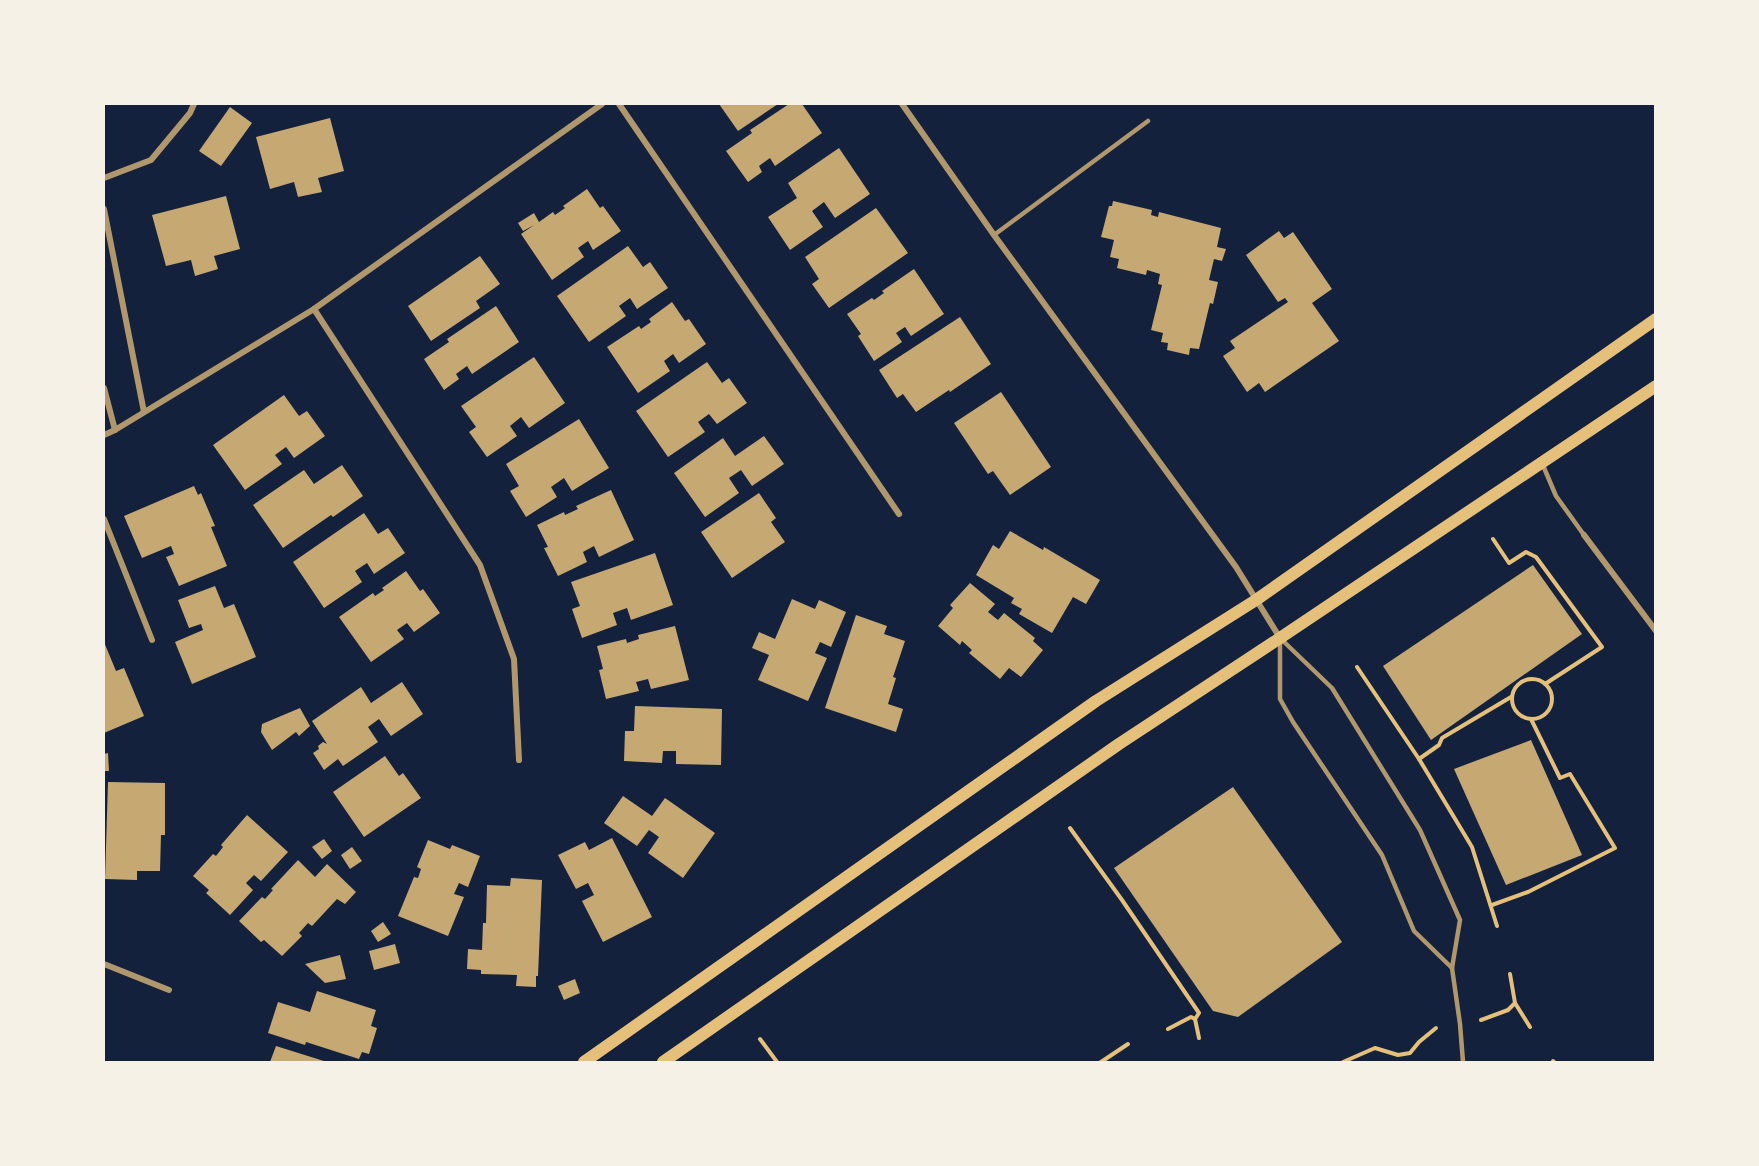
<svg xmlns="http://www.w3.org/2000/svg" width="1759" height="1166" viewBox="0 0 1759 1166" font-family="Rubik,sans-serif">
	<rect width="100%" height="100%" fill="#14213d"/>
	<g fill="#c6a872">
		<polygon points="719,104 778,104 738,131"/>
		<polygon points="789,104 802,104 822,133 775,166 770,158 759,166 762,172 748,182 726,151 752,133 750,130"/>
		<polygon points="230,107 252,123 221,166 199,151"/>
		<polygon points="330,118 344,171 318,178 322,192 298,197 294,182 270,189 256,137"/>
		<polygon points="839,148 870,194 835,218 824,202 812,211 823,227 790,250 768,217 797,198 788,183"/>
		<polygon points="587,189 600,208 603,206 621,231 593,250 588,241 578,248 584,257 552,280 521,234 534,225 523,231 518,223 534,213 539,222 553,212 555,215 565,208 563,206"/>
		<polygon points="226,196 240,249 214,256 218,269 195,276 191,260 166,266 152,215"/>
		<polygon points="1113,201 1152,210 1151,215 1158,217 1159,212 1221,228 1217,247 1226,249 1222,261 1214,259 1209,280 1218,282 1213,304 1210,303 1199,349 1190,348 1189,355 1167,350 1168,343 1161,342 1163,333 1151,330 1162,285 1158,284 1160,274 1147,270 1146,275 1117,268 1119,259 1110,257 1114,240 1101,237 1109,206 1112,206"/>
		<polygon points="876,208 908,253 829,308 812,284 819,279 805,257"/>
		<polygon points="1279,231 1284,238 1293,232 1332,289 1312,303 1339,341 1265,392 1259,383 1247,392 1223,356 1235,348 1230,341 1288,302 1285,298 1278,302 1246,255"/>
		<polygon points="628,246 643,267 650,262 668,288 637,309 630,298 619,306 626,316 589,342 557,296"/>
		<polygon points="480,256 500,284 476,301 480,308 431,341 408,306"/>
		<polygon points="914,269 944,314 911,336 905,327 896,333 902,342 874,361 858,336 861,334 847,314 872,298 874,300 884,293 882,291"/>
		<polygon points="672,302 685,321 689,319 706,344 679,363 673,354 664,361 670,371 638,393 607,347 639,326 641,329 651,322 649,319"/>
		<polygon points="496,306 519,342 472,374 467,366 456,374 459,379 444,390 424,359 449,342 447,339"/>
		<polygon points="960,317 991,364 950,392 949,390 916,412 903,394 897,398 879,370"/>
		<polygon points="534,357 565,403 529,428 521,417 510,426 517,436 487,457 469,432 476,427 461,406"/>
		<polygon points="707,362 722,383 729,378 747,403 717,424 709,414 698,422 705,432 668,457 636,411"/>
		<polygon points="1001,392 1051,467 1010,495 993,471 988,474 954,423"/>
		<polygon points="284,395 299,416 307,411 325,436 294,458 286,447 275,455 282,464 245,490 213,445"/>
		<polygon points="579,419 609,468 572,491 564,478 551,487 557,497 526,517 510,491 519,486 506,464"/>
		<polygon points="764,436 784,464 752,486 741,470 729,478 739,493 705,517 674,473 723,438 735,456"/>
		<polygon points="342,465 363,496 333,517 331,515 283,548 253,505 304,470 314,484"/>
		<polygon points="194,486 198,495 201,493 215,526 211,527 227,566 179,586 166,557 174,554 171,546 142,558 124,516"/>
		<polygon points="611,490 634,540 599,557 594,546 583,552 587,562 558,576 544,548 548,547 537,525 564,512 565,515 578,509 576,506"/>
		<polygon points="759,493 776,518 771,522 785,542 732,578 701,532"/>
		<polygon points="364,513 378,534 388,528 405,553 374,574 367,563 355,571 362,582 324,608 293,562"/>
		<polygon points="1010,531 1043,550 1044,547 1100,580 1086,604 1073,597 1052,633 1019,614 1022,609 1011,603 1014,598 976,575 993,545 999,549"/>
		<polygon points="655,553 673,605 631,620 627,608 613,613 617,625 582,638 572,609 580,606 571,582"/>
		<polygon points="1533,565 1582,634 1431,740 1383,666"/>
		<polygon points="406,571 420,591 423,589 440,613 414,632 407,623 397,630 404,639 371,662 339,617 373,593 375,596 384,590 382,588"/>
		<polygon points="970,583 995,604 988,612 998,620 1004,613 1035,638 1033,641 1043,650 1021,677 1009,668 1000,679 969,653 972,650 962,641 960,645 938,626 953,608 950,605"/>
		<polygon points="215,586 224,608 234,604 256,657 192,684 175,642 203,630 201,624 189,628 178,600"/>
		<polygon points="792,599 815,609 819,600 846,612 831,647 820,642 815,653 827,658 808,701 758,680 769,655 752,648 759,632 775,639"/>
		<polygon points="856,615 887,626 884,634 905,641 893,677 896,678 888,704 903,709 896,732 825,708"/>
		<polygon points="675,626 689,680 651,689 648,679 636,682 639,691 606,699 599,670 603,669 597,646 626,639 627,643 639,639 638,635"/>
		<polygon points="104,642 116,671 124,668 144,716 104,733"/>
		<polygon points="402,682 423,714 391,736 379,719 368,727 378,742 343,766 338,759 324,770 313,753 319,749 318,746 323,742 327,744 312,721 361,687 371,703"/>
		<polygon points="635,706 722,709 721,765 676,764 676,751 663,751 662,763 624,761 625,731 634,731"/>
		<polygon points="300,708 310,726 299,736 296,732 272,750 261,732 262,724"/>
		<polygon points="1531,740 1582,855 1506,885 1454,769"/>
		<polygon points="108,753 109,771 104,771 104,754"/>
		<polygon points="385,756 399,776 403,773 421,798 364,837 333,792"/>
		<polygon points="108,782 165,783 165,835 161,835 160,871 137,871 137,880 105,879"/>
		<polygon points="1233,787 1342,942 1238,1017 1213,1011 1114,868"/>
		<polygon points="623,796 652,816 665,798 715,833 683,878 648,853 659,837 649,830 637,846 604,823"/>
		<polygon points="247,815 288,852 261,881 254,875 246,883 253,890 230,915 206,893 209,890 193,876 213,854 216,856 223,847 221,845"/>
		<polygon points="612,838 652,917 603,942 582,901 594,895 588,883 576,889 558,855 585,842 589,850"/>
		<polygon points="324,839 332,851 322,859 312,847"/>
		<polygon points="428,840 450,849 452,845 480,856 468,887 459,883 454,894 464,897 448,936 398,916 414,877 418,878 421,869 417,867"/>
		<polygon points="352,847 362,861 350,869 341,855"/>
		<polygon points="298,860 315,877 327,864 356,892 345,904 337,899 312,926 308,923 299,933 302,936 282,956 264,940 261,942 239,921 262,897 265,899 273,890 271,889"/>
		<polygon points="511,878 542,880 538,976 536,976 536,987 516,986 517,975 481,974 481,970 467,969 468,949 482,950 483,923 486,923 487,885 510,886"/>
		<polygon points="383,922 391,934 378,942 371,931"/>
		<polygon points="395,944 400,963 374,970 369,951"/>
		<polygon points="340,955 346,979 325,983 305,964"/>
		<polygon points="575,979 580,993 564,1000 558,986"/>
		<polygon points="317,991 376,1010 371,1026 377,1028 369,1054 362,1052 359,1059 306,1042 305,1045 268,1033 278,1002 310,1012"/>
		<polygon points="276,1046 327,1062 270,1062"/>
	</g>
	<g fill="none" stroke-linecap="round" stroke-linejoin="round">
		<g stroke="#e5c07b" stroke-width="4">
			<polyline points="1493,539 1509,563 1526,552 1536,557 1602,647 1545,684"/>
			<polyline points="1357,667 1419,759 1472,847 1497,926"/>
			<circle cx="1532" cy="699" r="20"/>
			<polyline points="1419,759 1439,745 1442,738 1511,697"/>
			<polyline points="1070,828 1122,900 1199,1013 1195,1019"/>
			<polyline points="1492,905 1528,892 1615,848 1570,774 1560,778 1531,719"/>
			<polyline points="1510,974 1515,1003 1530,1027"/>
			<polyline points="1481,1020 1508,1010 1515,1003"/>
			<polyline points="1168,1029 1191,1017 1195,1019 1199,1038"/>
			<polyline points="760,1039 777,1062"/>
			<polyline points="1553,1061 1554,1062"/>
			<polyline points="1101,1062 1128,1044"/>
			<polyline points="1343,1062 1375,1048 1398,1055 1410,1053 1419,1042 1436,1028"/>
		</g>
		<g stroke="#b1986c" stroke-width="4.5">
			<polyline points="994,235 1148,121"/>
			<polyline points="1542,463 1556,496 1584,535"/>
			<polyline points="1280,639 1280,699 1293,722 1382,855 1414,931 1452,968"/>
			<polyline points="1281,639 1332,688 1420,830 1460,920 1452,968 1460,1024 1463,1062"/>
		</g>
		<g stroke="#b1986c" stroke-width="6">
			<polyline points="619,104 899,514"/>
			<polyline points="902,104 994,235 1236,567 1280,638"/>
			<polyline points="104,178 151,160 190,113 194,104"/>
			<polyline points="104,209 144,412"/>
			<polyline points="314,309 480,565 514,659 519,760"/>
			<polyline points="104,388 115,430"/>
			<polyline points="104,435 115,430 314,309 602,104"/>
			<polyline points="104,519 152,640"/>
			<polyline points="1584,535 1656,631"/>
			<polyline points="104,964 169,990"/>
		</g>
		<g stroke="#e5c07b" stroke-width="12">
			<polyline points="584,1062 1096,701 1256,600 1656,319"/>
			<polyline points="663,1062 1119,744 1280,638 1656,386"/>
		</g>
	</g>
	<rect width="1759" height="1166" fill="none" stroke="#f6f1e7" stroke-width="210"/>
</svg>
